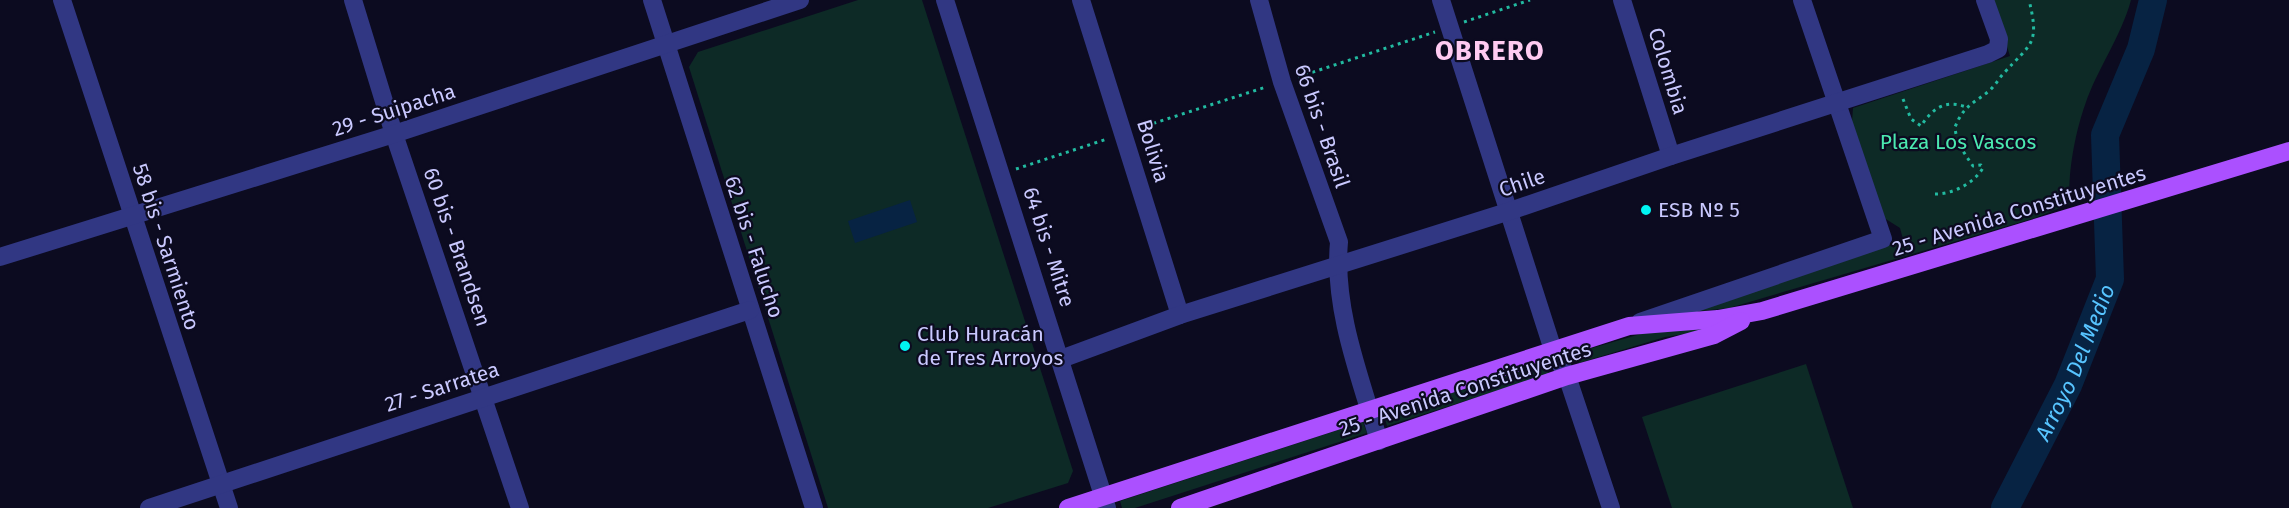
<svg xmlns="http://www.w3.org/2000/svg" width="2289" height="508" viewBox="0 0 2289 508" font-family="'Fira Sans',sans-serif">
	<rect width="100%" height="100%" fill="#0c0b20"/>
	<g fill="#0d2a26">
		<polygon points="858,0 922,0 1073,471 1068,483 988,508 828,508 689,67 698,52"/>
		<path d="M1992,0H2131C2121,37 2097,69 2085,105C2075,133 2067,176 2070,204L2035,218L1729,308L1681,313L1903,239L1900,228L1881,216L1852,122L1853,108L2010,56Z"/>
		<polygon points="1711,323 1712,330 1665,337 1579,363 1575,353 1644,333"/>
		<polygon points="1545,363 1549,374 1387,426 1384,415"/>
		<polygon points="1806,364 1853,508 1672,508 1642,417"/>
		<polygon points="1363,422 1367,433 1135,508 1122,508 1120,501"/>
	</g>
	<polygon fill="#072343" points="910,200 917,222 855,243 848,221"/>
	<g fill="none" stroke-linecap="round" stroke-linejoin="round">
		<path stroke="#072343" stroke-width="28" id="s1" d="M2005,508L2068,385L2110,279L2105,135L2141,49L2153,0"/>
		<g stroke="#22baa0" stroke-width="3" stroke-dasharray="3 4.5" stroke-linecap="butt">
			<polyline points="1464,22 1530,0"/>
			<polyline points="1298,77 1435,32"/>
			<path d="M1903,99L1911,119L1921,126C1932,109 1945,99 1966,107"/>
			<polyline points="1139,128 1266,87"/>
			<polyline points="1016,169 1107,139"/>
			<path d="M1935,194C1953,194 1973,184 1983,168L1981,165L1973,166C1964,153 1956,142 1955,127C1964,105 1973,104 1989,91C1995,86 1999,78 2004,73C2031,43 2040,45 2029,0"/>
		</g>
		<g stroke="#313783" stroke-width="18">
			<polyline points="62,0 229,508"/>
			<polyline points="353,0 394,134 520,508"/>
			<polyline points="652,0 814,508"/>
			<polyline points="945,0 1107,508"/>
			<polyline points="1081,0 1180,315"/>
			<path d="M1259,0L1282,82L1339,242C1333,309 1360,377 1379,441"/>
			<polyline points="1441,0 1553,350 1567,376 1611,508"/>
			<polyline points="1622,0 1671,156"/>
			<polyline points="0,257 394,134 800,0"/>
			<polyline points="1640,322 1883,239 1802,0"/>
			<polyline points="1061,359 1180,315 1510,211 1671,156 1988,54 1998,49 1999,39 1985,0"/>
			<polyline points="149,508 750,310"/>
		</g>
		<g stroke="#ab50ff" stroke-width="18">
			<polyline points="1068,508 1629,326 1718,319 1762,311 2289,151"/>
			<polyline points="1180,508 1567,376 1714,335 1741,321"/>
		</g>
	</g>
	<g fill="#00f4f2" stroke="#0c0b20" stroke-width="2">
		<circle cx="1646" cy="210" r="6"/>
		<circle cx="905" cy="346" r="6"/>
	</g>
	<g text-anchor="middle" stroke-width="4.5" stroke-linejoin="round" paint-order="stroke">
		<g font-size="21" fill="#cac9ff" stroke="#0c0b20">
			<text transform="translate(1668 71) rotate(73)" y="7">Colombia</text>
			<text transform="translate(394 110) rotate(-18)" y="7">29 - Suipacha</text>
			<text transform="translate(1322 126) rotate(71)" y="7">66 bis - Brasil</text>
			<text transform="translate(1153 151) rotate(73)" y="7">Bolivia</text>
			<text transform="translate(1522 183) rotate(-19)" y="7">Chile</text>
			<text transform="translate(2019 211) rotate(-17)" y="7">25 - Avenida Constituyentes</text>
			<text transform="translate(166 247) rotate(72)" y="7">58 bis - Sarmiento</text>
			<text transform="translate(457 247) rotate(71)" y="7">60 bis - Brandsen</text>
			<text transform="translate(754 247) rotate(72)" y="7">62 bis - Falucho</text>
			<text transform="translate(1049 247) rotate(72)" y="7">64 bis - Mitre</text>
			<text transform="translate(442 387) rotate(-18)" y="7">27 - Sarratea</text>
			<text transform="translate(1465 389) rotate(-18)" y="7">25 - Avenida Constituyentes</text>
		</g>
		<g font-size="21" fill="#4be9b0" stroke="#0c0b20">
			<text x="1958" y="149">Plaza Los Vascos</text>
		</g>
		<g font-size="21" fill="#cac9ff" stroke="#0c0b20" text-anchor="start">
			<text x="1658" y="217">ESB Nº 5</text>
			<text x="917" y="341">Club Huracán<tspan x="917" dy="24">de Tres Arroyos</tspan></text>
		</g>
		<g font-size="22" font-style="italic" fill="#57c4ff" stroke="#0c0b20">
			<text dy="8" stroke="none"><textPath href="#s1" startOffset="162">Arroyo Del Medio</textPath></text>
		</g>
		<g font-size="27" font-weight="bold" letter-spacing="1.5" fill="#ffcbf2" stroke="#0c0b20">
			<text x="1490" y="60">OBRERO</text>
		</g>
	</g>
</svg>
